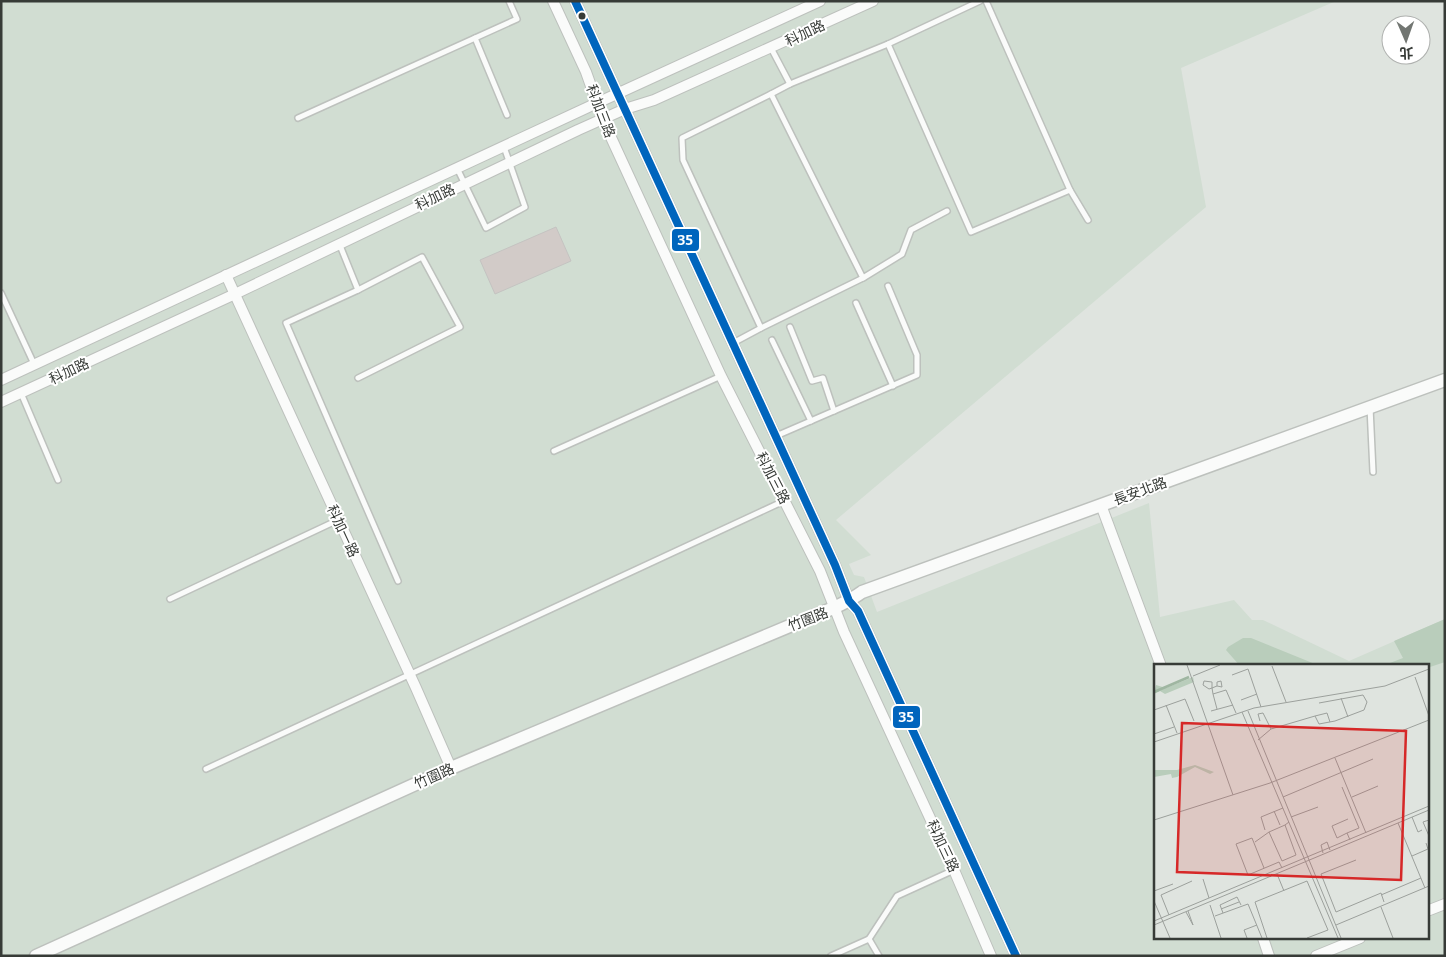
<svg xmlns="http://www.w3.org/2000/svg" width="1446" height="957" viewBox="0 0 1446 957" font-family="Bitter,'Noto Sans TC',serif">
	<rect width="100%" height="100%" fill="#dfe4df"/>
	<path fill="#d1ddd2" fill-rule="evenodd" d="M1,1H1336L1181,68L1206,207L836,520L871,555L849,564L854,575L864,577L877,612L1149,503L1160,617L1234,600L1252,620H1263L1349,661L1445,619V956H1ZM1155,666H1427V938H1155Z"/>
	<g fill="#b9cdbb">
		<polygon points="1445,619 1445,662 1427,668 1427,666 1382,666 1403,658 1394,641"/>
		<polygon points="1243,638 1251,638 1320,666 1240,666 1226,650 1228,647"/>
	</g>
	<polygon fill="#d2cbc8" stroke="#c4c3c1" points="556,227 571,261 495,294 480,260"/>
	<g fill="none" stroke-linecap="round" stroke-linejoin="round">
		<defs>
			<g id="service">
				<polyline points="475,38 507,115"/>
				<polyline points="888,44 971,232 1070,190 986,1"/>
				<polyline points="771,48 790,84 888,44 980,1"/>
				<polyline points="771,94 790,84"/>
				<polyline points="298,118 517,19 509,1"/>
				<polyline points="457,168 486,228 525,207 504,147"/>
				<polyline points="1070,190 1088,220"/>
				<polyline points="339,243 358,290 422,257 460,327 358,378"/>
				<polyline points="358,290 286,323 398,581"/>
				<polyline points="1,293 34,364"/>
				<polyline points="856,303 893,386"/>
				<polyline points="790,327 812,381 823,378 834,411"/>
				<polyline points="761,328 863,278"/>
				<polyline points="772,340 811,421"/>
				<polyline points="733,343 761,328 683,160 682,138 771,94 863,278 902,254 911,230 947,211"/>
				<polyline points="21,393 58,480"/>
				<polyline points="1370,407 1373,472"/>
				<polyline points="776,436 917,375 917,355 888,286"/>
				<polyline points="554,451 721,376"/>
				<polyline points="170,599 338,520"/>
				<polyline points="206,769 784,501"/>
				<polyline points="869,939 879,956"/>
				<polyline points="831,956 869,939 897,896 954,870"/>
			</g>
			<g id="minor">
				<polyline points="553,1 586,72 603,120 721,376 820,571 844,632 954,870 991,956"/>
				<polyline points="575,1 835,565 849,601 858,611 1016,956"/>
				<polyline points="226,275 416,688 451,768"/>
				<polyline points="1,380 597,103 820,1"/>
				<polyline points="1,402 235,294 578,130 625,109 654,100 873,1"/>
				<polyline points="1101,505 1161,666"/>
				<polyline points="1427,911 1445,904"/>
				<polyline points="1263,938 1269,956"/>
				<polyline points="1316,956 1360,938"/>
			</g>
			<path id="tertiary" d="M36,956L451,768L811,617C830,610 847,603 862,592L1445,380"/>
		</defs>
		<use href="#service" stroke="#bdc1bd" stroke-width="8"/>
		<use href="#minor" stroke="#bdc1bd" stroke-width="12"/>
		<use href="#tertiary" stroke="#bdc1bd" stroke-width="15"/>
		<use href="#service" stroke="#fafbfa" stroke-width="5"/>
		<use href="#minor" stroke="#fafbfa" stroke-width="10"/>
		<use href="#tertiary" stroke="#fafbfa" stroke-width="12"/>
		<defs>
			<polyline id="bus-1" points="575,1 835,565 849,601 858,611 1016,956"/>
		</defs>
		<use href="#bus-1" stroke="#fff" stroke-width="11"/>
		<use href="#bus-1" stroke="#0065bd" stroke-width="8"/>
	</g>
	<circle fill="#373b37" stroke="#fff" stroke-width="2" cx="582" cy="16" r="4.5"/>
	<g text-anchor="middle" stroke-width="4" stroke-linejoin="round" paint-order="stroke">
		<g font-size="14" fill="#373b37" stroke="#fff">
			<text transform="translate(805 33) rotate(-25)" y="5">科加路</text>
			<text transform="translate(601 111) rotate(69)" y="5">科加三路</text>
			<text transform="translate(435 197) rotate(-25)" y="5">科加路</text>
			<text transform="translate(69 371) rotate(-25)" y="5">科加路</text>
			<text transform="translate(773 478) rotate(63)" y="5">科加三路</text>
			<text transform="translate(1140 491) rotate(-20)" y="5">長安北路</text>
			<text transform="translate(343 531) rotate(65)" y="5">科加一路</text>
			<text transform="translate(808 619) rotate(-21)" y="5">竹圍路</text>
			<text transform="translate(434 776) rotate(-24)" y="5">竹圍路</text>
			<text transform="translate(943 846) rotate(65)" y="5">科加三路</text>
		</g>
	</g>
	<g transform="translate(1154 664)">
		<rect width="275" height="275" fill="#dfe4df"/>
		<path d="M39,13L40,18L11,30L6,27L0,30L2,21L12,24ZM41,101L60,108L56,110L41,103L23,113L18,114L17,110L0,113V106H23Z" fill="#b9cdbb"/>
		<path fill="none" stroke="#9fb6a1" stroke-width="2.5" d="M0,28L35,13"/>
		<path fill="none" stroke="#9ca09c" stroke-width="1" d="M33,1L79,131M118,2L132,38M78,11L94,5L107,43M39,12L66,1M261,13L275,52M59,30L58,24V18L50,17L49,21L55,25L58,24L63,22L68,23L67,17L63,18V22M187,34L194,53M87,36L103,30M12,41L23,69M63,45L59,30L72,26L82,49M0,46L31,35L40,57M57,47L79,41M94,47L187,274M88,48L184,274M161,52L173,49L176,58M106,57L104,50L109,49L117,65M0,70L20,63M104,76L117,65L161,52L165,60L181,57L210,46L213,38L209,31L165,39M0,78L100,44L231,22L275,5M181,94L212,169M188,123L205,164L193,169M129,133L219,95M198,133L224,122M120,147L126,161M137,153L164,143M258,153L264,168L268,166M194,155L178,162L183,174L193,169L196,176M0,156L116,119L275,56M275,156L269,158L275,172M244,159L271,224M111,166L107,153L129,144M115,168L131,161M101,178L115,168L128,197L142,191L131,161L135,158M169,189L167,181L173,178L176,186M258,192L274,185L272,179M202,196L167,210L182,248L227,229L230,238M110,204L98,174L82,180L94,211L125,198L128,204M123,210L130,227M49,215L55,234M0,227L19,220M227,231L267,214M0,237L16,274M56,241L67,274M227,243L239,274M67,245L85,238M32,248L39,261L34,247M69,249L66,241L83,233L87,241M15,251L7,231L38,217M61,252L94,240L108,274M0,257L275,142M0,261L275,146M182,261L275,222M93,274L90,266L103,261M113,274L101,238L153,217L174,266L153,274"/>
		<path fill="#d62828" fill-opacity="0.15" stroke="#d62828" stroke-width="2.5" d="M28,59L252,67L247,216L23,208Z"/>
		<rect width="275" height="275" fill="none" stroke="#373b37" stroke-width="2.5"/>
	</g>
	<g stroke="#fff" stroke-width="2">
		<rect x="671" y="228" width="29" height="24" rx="5" fill="#0065bd"/>
		<rect x="892" y="705" width="29" height="24" rx="5" fill="#0065bd"/>
	</g>
	<g font-size="14" text-anchor="middle" font-weight="bold" fill="#fff">
		<text x="685" y="245">35</text>
		<text x="906" y="722">35</text>
	</g>
	<rect width="1446" height="957" fill="none" stroke="#373b37" stroke-width="5"/>
	<g transform="translate(1406 40) rotate(178)"><circle r="24" fill="#ffffff" stroke="#afb1af"/>
	<path d="M0-4L9 19L0 12L-9 19Z" fill="#727672"/>
	<text y="-8" font-size="14" font-weight="bold" text-anchor="middle" fill="#373b37">北</text>
	</g>
</svg>
